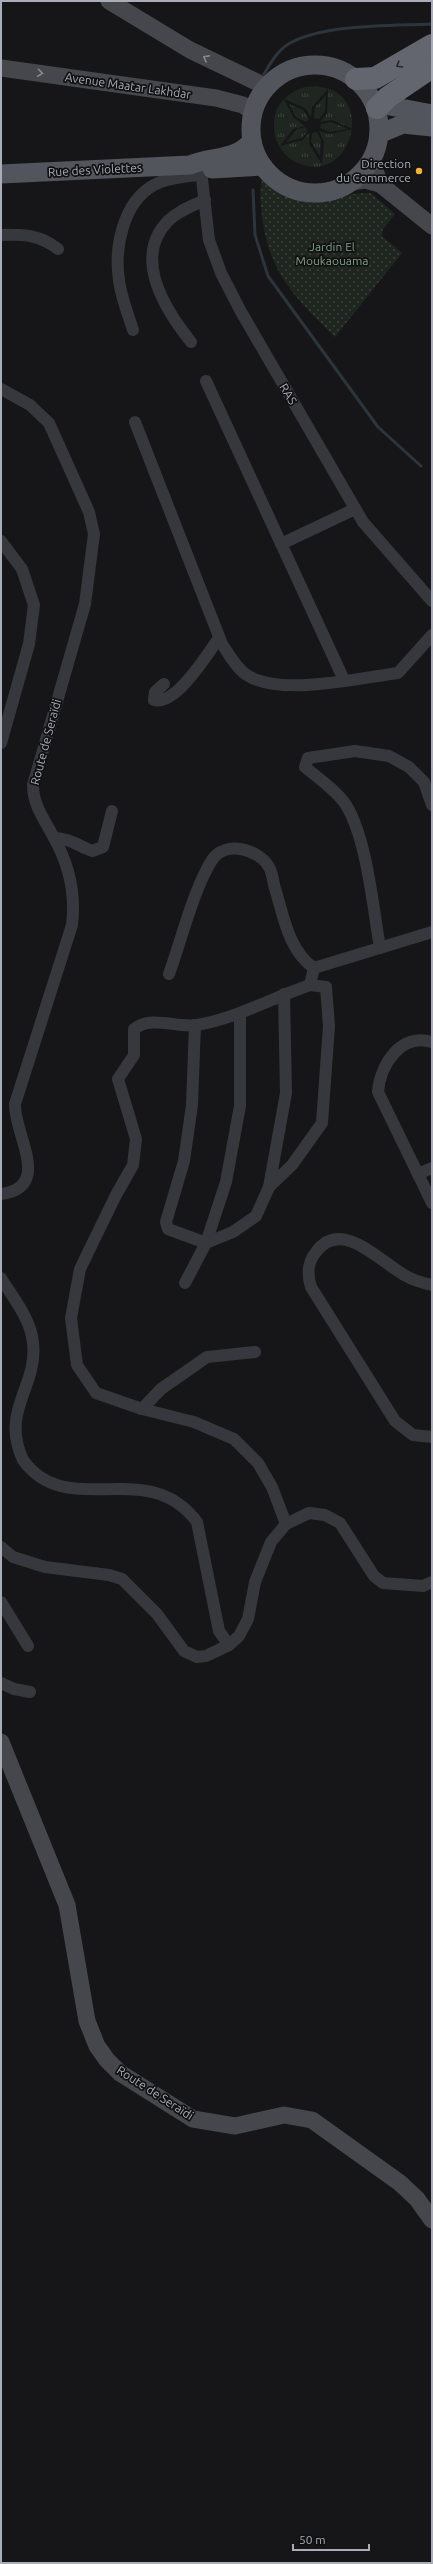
<svg xmlns="http://www.w3.org/2000/svg" width="433" height="2564" viewBox="0 0 433 2564" font-family="Ubuntu,sans-serif">
	<defs>
		<pattern id="grass-tufts" width="24" height="20" patternUnits="userSpaceOnUse"><rect width="24" height="20" fill="#1e261f"/><path d="M3 7l-1-3M5 7V3M7 7l1-3M15 17l-1-3M17 17v-4M19 17l1-3" fill="none" stroke="#3c433d"/></pattern>
		<pattern id="garden-dots" width="8" height="8" patternUnits="userSpaceOnUse"><rect width="8" height="8" fill="#1e261f"/><path d="M2 2h.1M6 6h.1" fill="none" stroke="#3c433d" stroke-width="1.8" stroke-linecap="round"/></pattern>
	</defs>
	<rect width="100%" height="100%" fill="#161618"/>
	<g fill="url(#grass-tufts)" fill-rule="evenodd">
		<path d="M305,87C383,78 354,196 292,160C280,152 273,138 274,123C274,105 288,92 305,87ZM328,89L327,113L320,122L332,120L353,129L330,134L319,131L324,142L322,164L309,144L310,132L303,140L280,146L293,129L305,126L294,118L284,99L305,108L311,117L312,107Z"/>
		<polygon points="326,95 325,111 319,119 314,118 315,107"/>
		<polygon points="289,104 303,110 309,119 306,122 296,117"/>
		<polygon points="331,122 348,129 330,132 320,128 321,124"/>
		<polygon points="306,127 308,131 302,138 286,142 297,129"/>
		<polygon points="317,132 321,140 320,156 311,142 312,133"/>
	</g>
	<path fill="url(#garden-dots)" d="M262,180C278,191 298,202 319,200C337,198 353,192 371,193L395,214L383,229L382,236L402,253L335,337C296,299 269,273 262,217C261,205 259,192 262,180Z"/>
	<g fill="none" stroke-linecap="round" stroke-linejoin="round">
		<g stroke="#2c353c" stroke-width="3">
			<path d="M264,74C271,62 279,48 292,42C328,24 392,26 432,24"/>
			<polyline points="253,190 255,235 268,276 378,427 421,466"/>
		</g>
		<g stroke="#37383d" stroke-width="12">
			<polyline points="200,161 209,240 221,273 240,310 363,522 432,601"/>
			<path d="M1,235C24,234 40,235 58,249"/>
			<path d="M133,330C128,314 121,297 119,280C114,248 123,202 154,185C168,177 186,177 202,174"/>
			<path d="M191,342C166,311 132,258 168,221C178,211 192,206 205,200"/>
			<polyline points="206,381 344,680"/>
			<path d="M1,389L30,405L49,423L89,512L94,534L85,604L33,785C33,805 44,819 53,836C69,864 76,893 72,925L15,1104C14,1135 53,1187 1,1194"/>
			<path d="M135,422L222,644C228,653 235,666 244,673C276,698 359,678 398,673L432,635"/>
			<polyline points="1,541 22,569 34,605 29,644 1,743"/>
			<polyline points="281,544 355,509"/>
			<path d="M164,684L155,692L154,700C176,706 208,653 219,638"/>
			<path d="M54,838C69,838 79,846 92,851L103,847L112,811"/>
			<path d="M380,948C373,908 367,839 346,805C337,791 318,778 305,767L308,758L355,751L389,756L409,767L424,782L432,805"/>
			<path d="M169,974C181,941 194,888 212,860C225,840 259,849 269,867C272,872 273,879 274,885C283,913 288,951 314,968L432,932"/>
			<polyline points="195,1025 192,1105 184,1161 166,1222 168,1229 206,1243 226,1182 240,1106 240,1014"/>
			<path d="M432,1042C401,1032 380,1065 378,1092L432,1203"/>
			<polyline points="418,1174 432,1168"/>
			<polyline points="269,1187 292,1165 322,1123 329,1026 326,987 310,985"/>
			<path d="M1,1278C13,1298 31,1319 33,1343C38,1387 0,1410 23,1460C68,1522 147,1455 197,1522L219,1631L229,1645"/>
			<polyline points="185,1283 206,1243 233,1232 256,1216 269,1187 286,1093 284,994"/>
			<path d="M432,1285C423,1283 414,1281 406,1276C381,1263 342,1217 316,1252C307,1263 307,1274 311,1287L395,1421L413,1435L432,1437"/>
			<polyline points="142,1409 161,1389 207,1357 255,1352"/>
			<path d="M286,1524L272,1487L258,1463L234,1439L194,1422L142,1409L96,1393L77,1365L71,1318L80,1269L116,1195L133,1165L136,1139L118,1079L134,1055V1029C152,1015 175,1028 197,1025C237,1018 272,998 310,985L314,968"/>
			<polyline points="1,1547 13,1557 45,1567 109,1575 122,1579 157,1614 184,1651 197,1657 206,1656 229,1645 239,1636 248,1619 255,1582 271,1542 286,1524 309,1513 325,1515 340,1523 374,1576 383,1583 423,1586 432,1582"/>
			<polyline points="1,1602 28,1646"/>
			<polyline points="1,1683 14,1689 30,1692"/>
		</g>
		<g stroke="#45474d" stroke-width="17">
			<polyline points="109,1 190,50 267,87"/>
			<polyline points="1,68 216,98 243,105 253,112"/>
			<polyline points="371,160 380,184"/>
			<polyline points="351,182 365,180 380,184 432,226"/>
			<polyline points="1,1742 67,1905 87,2021 97,2046 107,2060 120,2073 193,2119 235,2126 284,2115 312,2120 400,2183 417,2199 432,2220"/>
		</g>
		<g stroke="#53555c" stroke-width="19">
			<circle cx="315" cy="129" r="64"/>
			<polyline points="374,103 432,114"/>
			<polyline points="379,134 403,124 432,127"/>
			<polyline points="212,169 263,166"/>
			<path d="M1,174L190,165C213,155 233,162 252,141"/>
		</g>
		<g stroke="#63666e" stroke-width="22">
			<polyline points="356,79 375,78 432,45"/>
			<polyline points="377,108 388,97 432,67"/>
		</g>
	</g>
	<defs><path id="oneway-chevron" d="M-2-3.5L2.5 0L-2 3.5" fill="none" stroke-width="1.6" stroke-linecap="round" stroke-linejoin="round"/></defs>
	<g stroke="#858993">
		<use href="#oneway-chevron" transform="translate(206 58) rotate(-152)"/>
		<use href="#oneway-chevron" transform="translate(40 73) rotate(8)"/>
	</g>
	<use stroke="#26262a" href="#oneway-chevron" transform="translate(399 65) rotate(149)"/>
	<circle fill="#f2b134" stroke="#111113" stroke-width="1.5" cx="419" cy="171" r="4"/>
	<g text-anchor="middle" stroke-width="3.5" stroke-linejoin="round" paint-order="stroke">
		<g font-size="12" fill="#a8adb8" stroke="#111113">
			<text transform="translate(128 86) rotate(8)" y="4">Avenue Maatar Lakhdar</text>
			<text transform="translate(95 170) rotate(-3)" y="4">Rue des Violettes</text>
			<text transform="translate(288 394) rotate(60)" y="4">RAS</text>
			<text transform="translate(46 742) rotate(-75)" y="4">Route de Seraïdi</text>
			<text transform="translate(155 2093) rotate(33)" y="4">Route de Seraïdi</text>
		</g>
		<g font-size="12" fill="#a8adb8" stroke="#111113" text-anchor="end">
			<text x="411" y="168">Direction<tspan x="411" dy="14">du Commerce</tspan></text>
		</g>
		<g font-size="12" fill="#7fa381" stroke="#111113">
			<text x="332" y="251">Jardin El<tspan x="332" dy="14">Moukaouama</tspan></text>
		</g>
	</g>
	<rect width="433" height="2564" fill="none" stroke="#a8adb8" stroke-width="4"/>
	<path d="M293 2544v6h76v-6" fill="none" stroke="#a8adb8" stroke-width="2"/>
	<text x="299" y="2544" font-size="12" fill="#a8adb8" stroke="#111113" stroke-width="3" paint-order="stroke">50 m</text>
</svg>
